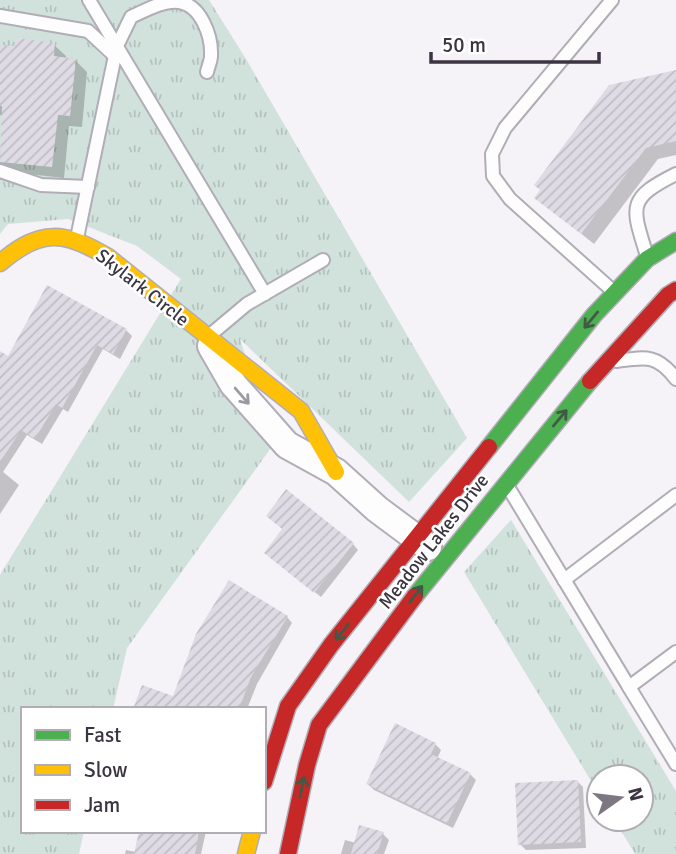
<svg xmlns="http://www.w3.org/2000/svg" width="676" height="854" viewBox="0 0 676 854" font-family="Signika,sans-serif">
	<defs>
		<pattern id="grass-tufts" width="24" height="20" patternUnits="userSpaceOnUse" patternTransform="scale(1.75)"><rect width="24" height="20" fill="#d1e2dc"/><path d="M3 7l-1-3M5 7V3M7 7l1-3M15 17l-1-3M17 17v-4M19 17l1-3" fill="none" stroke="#b4c2be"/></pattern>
		<pattern id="building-hatch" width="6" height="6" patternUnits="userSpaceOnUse" patternTransform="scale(1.75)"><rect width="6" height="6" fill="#dfdbe4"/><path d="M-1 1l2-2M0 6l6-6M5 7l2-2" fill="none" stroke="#c0bdc5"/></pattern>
	</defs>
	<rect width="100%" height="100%" fill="#f5f2f8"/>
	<g fill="url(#grass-tufts)">
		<polygon points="0,0 209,0 246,59 467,438 409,502 240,339 273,445 127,648 113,709 23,709 23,831 84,831 79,854 0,854 0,575 181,279 137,246 68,219 8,224 0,234"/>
		<polygon points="511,520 676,791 676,854 635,854 614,819 641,819 641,777 599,777 599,794 464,572"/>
	</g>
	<g fill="#0003">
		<polygon points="54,45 66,56 66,60 76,61 87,72 82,127 69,126 64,178 10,172 0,163 3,116 0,115 0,47"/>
		<polygon points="676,72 676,155 658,159 594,244 537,198"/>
		<polygon points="126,330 132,336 120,359 103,349 68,412 63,409 42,444 27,435 3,472 19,485 0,514 0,357 9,358"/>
		<polygon points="284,530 353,544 358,550 321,597 272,558"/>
		<polygon points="287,617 292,623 257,684 247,709 135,709 174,699"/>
		<polygon points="435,744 441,750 437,759 470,774 476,780 453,828 374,790 368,784"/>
		<polygon points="577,781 583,787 586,848 526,850 520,844"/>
		<polygon points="140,831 206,831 201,854 125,854 126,850 136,852"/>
		<polygon points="383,834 389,840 384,854 341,854 345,840 356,843"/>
	</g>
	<g fill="url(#building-hatch)">
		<polygon points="16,38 55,43 54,56 76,59 70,116 58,115 52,167 0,162 2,106 0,106 0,45 15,46"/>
		<polygon points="676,70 676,141 646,148 581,234 534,198 540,190 534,185 609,85"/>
		<polygon points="47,285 127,329 113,354 97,345 62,408 56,404 35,439 21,430 0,462 0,351 8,356"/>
		<polygon points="286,489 354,543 314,593 264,553 282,529 266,516"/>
		<polygon points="229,580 288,616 251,677 239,709 133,709 142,685 173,696 196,634"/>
		<polygon points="395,723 436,743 431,754 471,773 447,823 366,784"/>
		<polygon points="578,780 581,842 518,845 515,783"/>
		<polygon points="359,825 384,832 377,854 351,854"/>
		<polygon points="139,831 199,831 195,854 134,854"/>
	</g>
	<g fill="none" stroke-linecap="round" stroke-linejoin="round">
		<defs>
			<g id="lane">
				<polyline points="89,0 265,294"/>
				<polyline points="612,0 505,128 492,154 493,176 510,199 613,291"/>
				<polyline points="0,16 88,31 115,56"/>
				<polyline points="0,171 41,185 88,187"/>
				<path d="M77,238L117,46L131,17C144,11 163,0 179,2C201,5 212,36 211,56C211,61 208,67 207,72"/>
				<path d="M647,256C632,207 626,199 676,174"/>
				<polyline points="210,335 247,304 323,260"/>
				<path d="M617,361C646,357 657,354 676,379"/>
				<polyline points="508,487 629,687"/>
				<polyline points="564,580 676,495"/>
				<polyline points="676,652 629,687 676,764"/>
			</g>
			<polyline id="street" points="211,346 233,384 287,445 336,472 377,509 428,547"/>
			<g id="fast">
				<polyline points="489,447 594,315 647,259 676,241"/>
				<polyline points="415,596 590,381"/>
			</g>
			<g id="slow">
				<path d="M0,263C41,228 64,231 108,257L301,411L336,472"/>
				<polyline points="246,854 252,831"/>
			</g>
			<g id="jam">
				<polyline points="590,381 668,295 676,290"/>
				<polyline points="264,782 288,706 331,645 489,447"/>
				<polyline points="288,854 307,765 319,725 415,596"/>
			</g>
		</defs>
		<use href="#lane" stroke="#b1adb6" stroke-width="16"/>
		<use href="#street" stroke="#b1adb6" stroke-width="30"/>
		<use href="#fast" stroke="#b1adb6" stroke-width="19"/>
		<use href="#slow" stroke="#b1adb6" stroke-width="19"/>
		<use href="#jam" stroke="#b1adb6" stroke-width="19"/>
		<use href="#lane" stroke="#fefdfe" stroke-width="12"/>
		<use href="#street" stroke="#fefdfe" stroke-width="26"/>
		<use href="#fast" stroke="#4caf50" stroke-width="16"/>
		<use href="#slow" stroke="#ffc107" stroke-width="16"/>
		<use href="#jam" stroke="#c62828" stroke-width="16"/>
	</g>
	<defs><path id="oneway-shaft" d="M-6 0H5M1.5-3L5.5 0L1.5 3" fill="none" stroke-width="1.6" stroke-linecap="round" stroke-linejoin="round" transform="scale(1.75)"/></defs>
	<g stroke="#405a46">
		<use href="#oneway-shaft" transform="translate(591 320) rotate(130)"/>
		<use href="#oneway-shaft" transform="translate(560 418) rotate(-50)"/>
		<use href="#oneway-shaft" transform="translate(416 594) rotate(-53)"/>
		<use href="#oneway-shaft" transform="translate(342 632) rotate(129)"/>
		<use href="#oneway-shaft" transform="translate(302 787) rotate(-78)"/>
	</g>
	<use stroke="#9c99a0" href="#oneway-shaft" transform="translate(242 396) rotate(49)"/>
	<g text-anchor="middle" stroke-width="5" stroke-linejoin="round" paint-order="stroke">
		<g font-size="19" fill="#3b3541" stroke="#fff">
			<text transform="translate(143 287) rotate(38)" y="7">Skylark Circle</text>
			<text transform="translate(433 541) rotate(-52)" y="7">Meadow Lakes Drive</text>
		</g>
	</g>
	<rect x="21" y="707" width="245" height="126" fill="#ffffff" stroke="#b1aeb3" stroke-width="2"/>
	<rect x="35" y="730" width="35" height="10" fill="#4caf50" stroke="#b1aeb3" stroke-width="2"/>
	<text x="84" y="742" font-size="21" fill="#3b3541">Fast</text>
	<rect x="35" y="765" width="35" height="10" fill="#ffc107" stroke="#b1aeb3" stroke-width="2"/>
	<text x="84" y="777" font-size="21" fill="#3b3541">Slow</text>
	<rect x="35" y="800" width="35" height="10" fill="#c62828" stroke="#b1aeb3" stroke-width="2"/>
	<text x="84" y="812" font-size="21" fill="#3b3541">Jam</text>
	<g transform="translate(620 798) rotate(76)"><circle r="33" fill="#ffffff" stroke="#b1aeb3" stroke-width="2"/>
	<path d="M0-5L12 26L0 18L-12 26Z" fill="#7c7781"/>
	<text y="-10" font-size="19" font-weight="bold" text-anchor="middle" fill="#3b3541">N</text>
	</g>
	<path d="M431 52v10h168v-10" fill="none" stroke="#3b3541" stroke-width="3.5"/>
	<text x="442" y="52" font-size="21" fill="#3b3541" stroke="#ffffff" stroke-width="5" paint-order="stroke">50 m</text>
</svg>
